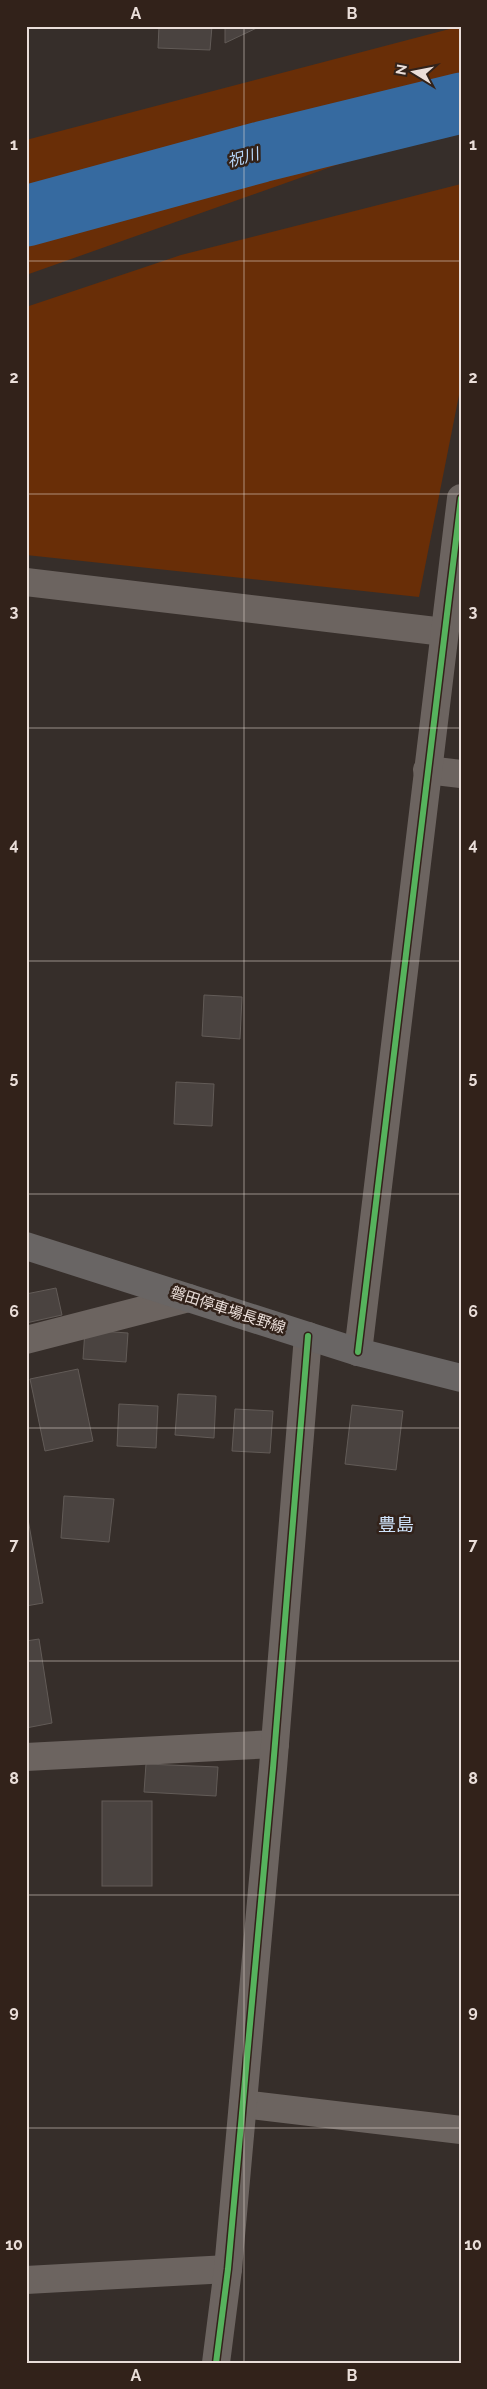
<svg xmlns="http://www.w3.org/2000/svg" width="487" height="2389" viewBox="0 0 487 2389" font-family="Raleway,'Noto Sans JP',sans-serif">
	<rect width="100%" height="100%" fill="#362e2a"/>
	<g fill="#692e07">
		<polygon points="461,26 461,129 407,140 26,275 26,140"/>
		<polygon points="461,184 461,385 419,597 26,555 26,307 181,255"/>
	</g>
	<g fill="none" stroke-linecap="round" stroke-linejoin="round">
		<polyline stroke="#366aa0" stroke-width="61" points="26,216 261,152 461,103"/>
	</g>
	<g fill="#4a4340" stroke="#625b57">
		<polygon points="159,26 212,26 210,50 158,48"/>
		<polygon points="225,26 261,26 225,43"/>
		<polygon points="204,995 242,997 240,1039 202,1036"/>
		<polygon points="176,1082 214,1084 212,1126 174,1124"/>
		<polygon points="56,1288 62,1315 26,1323 26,1294"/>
		<polygon points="85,1330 128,1333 126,1362 83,1359"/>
		<polygon points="78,1369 93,1441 45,1451 30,1379"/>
		<polygon points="178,1394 216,1396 214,1438 175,1435"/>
		<polygon points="119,1404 158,1406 156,1448 117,1446"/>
		<polygon points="352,1405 403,1411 396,1470 345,1464"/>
		<polygon points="235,1409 273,1411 270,1453 232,1451"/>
		<polygon points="64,1496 114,1499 109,1542 61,1538"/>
		<polygon points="26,1508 43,1603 26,1606"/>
		<polygon points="39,1639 52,1723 26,1728 26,1641"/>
		<polygon points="146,1764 218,1767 216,1796 144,1792"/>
		<rect x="102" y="1801" width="50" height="85"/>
	</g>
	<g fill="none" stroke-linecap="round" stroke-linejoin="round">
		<g stroke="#6c6460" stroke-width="28">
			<polyline points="26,582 444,632"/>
			<polyline points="427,770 461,774"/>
			<polyline points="26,1340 189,1298"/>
			<polyline points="26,1757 275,1744"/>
			<polyline points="243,2104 461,2130"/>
			<polyline points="26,2280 228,2269"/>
			<polyline points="216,2363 228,2269 273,1768 308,1336"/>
		</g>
		<polyline stroke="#6c6460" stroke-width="28" points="358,1352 461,498"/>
		<polyline stroke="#696564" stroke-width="28" points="26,1246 358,1352 461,1378"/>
		<defs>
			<g id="cycleway">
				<polyline points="358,1352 461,498"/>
				<polyline points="216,2363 228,2269 273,1768 308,1336"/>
			</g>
		</defs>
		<use href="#cycleway" stroke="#32221a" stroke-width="9"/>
		<use href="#cycleway" stroke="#56b35d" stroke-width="6"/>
	</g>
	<path fill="none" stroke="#eaded9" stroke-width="1" stroke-opacity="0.55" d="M244,26V2363M26,261H461M26,494H461M26,728H461M26,961H461M26,1194H461M26,1428H461M26,1661H461M26,1895H461M26,2128H461"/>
	<g text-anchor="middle" stroke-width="5" stroke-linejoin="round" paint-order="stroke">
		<g font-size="15" fill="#eaded9" stroke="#32221a">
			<text transform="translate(228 1310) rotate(18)" y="5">磐田停車場長野線</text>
		</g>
		<g font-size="16" font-style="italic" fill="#b8d7f9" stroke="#32221a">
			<text transform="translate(243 157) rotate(-15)" y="6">祝川</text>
		</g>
		<g font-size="18" fill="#cfe4fc" stroke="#32221a">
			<text x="396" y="1531">豊島</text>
		</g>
	</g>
	<rect width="487" height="2389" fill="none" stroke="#32221a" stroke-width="55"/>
	<g transform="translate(414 72) rotate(280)" stroke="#32221a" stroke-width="4" paint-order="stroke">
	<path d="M0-4L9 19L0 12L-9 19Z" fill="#eaded9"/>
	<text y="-8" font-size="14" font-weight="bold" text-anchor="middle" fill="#eaded9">N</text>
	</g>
	<rect x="28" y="28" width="432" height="2334" fill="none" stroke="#eaded9" stroke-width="2"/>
	<g font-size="16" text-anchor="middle" font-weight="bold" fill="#eaded9">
		<text x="136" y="19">A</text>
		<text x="352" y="19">B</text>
		<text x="14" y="150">1</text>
		<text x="473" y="150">1</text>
		<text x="14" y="383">2</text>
		<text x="473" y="383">2</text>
		<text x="14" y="617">3</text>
		<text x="473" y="617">3</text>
		<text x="14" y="850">4</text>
		<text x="473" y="850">4</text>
		<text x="14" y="1083">5</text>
		<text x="473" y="1083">5</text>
		<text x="14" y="1317">6</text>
		<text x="473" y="1317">6</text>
		<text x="14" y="1550">7</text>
		<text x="473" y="1550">7</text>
		<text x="14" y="1784">8</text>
		<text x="473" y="1784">8</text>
		<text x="14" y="2017">9</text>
		<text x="473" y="2017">9</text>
		<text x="14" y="2250">10</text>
		<text x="473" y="2250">10</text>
		<text x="136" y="2381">A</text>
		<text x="352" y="2381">B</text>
	</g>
</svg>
